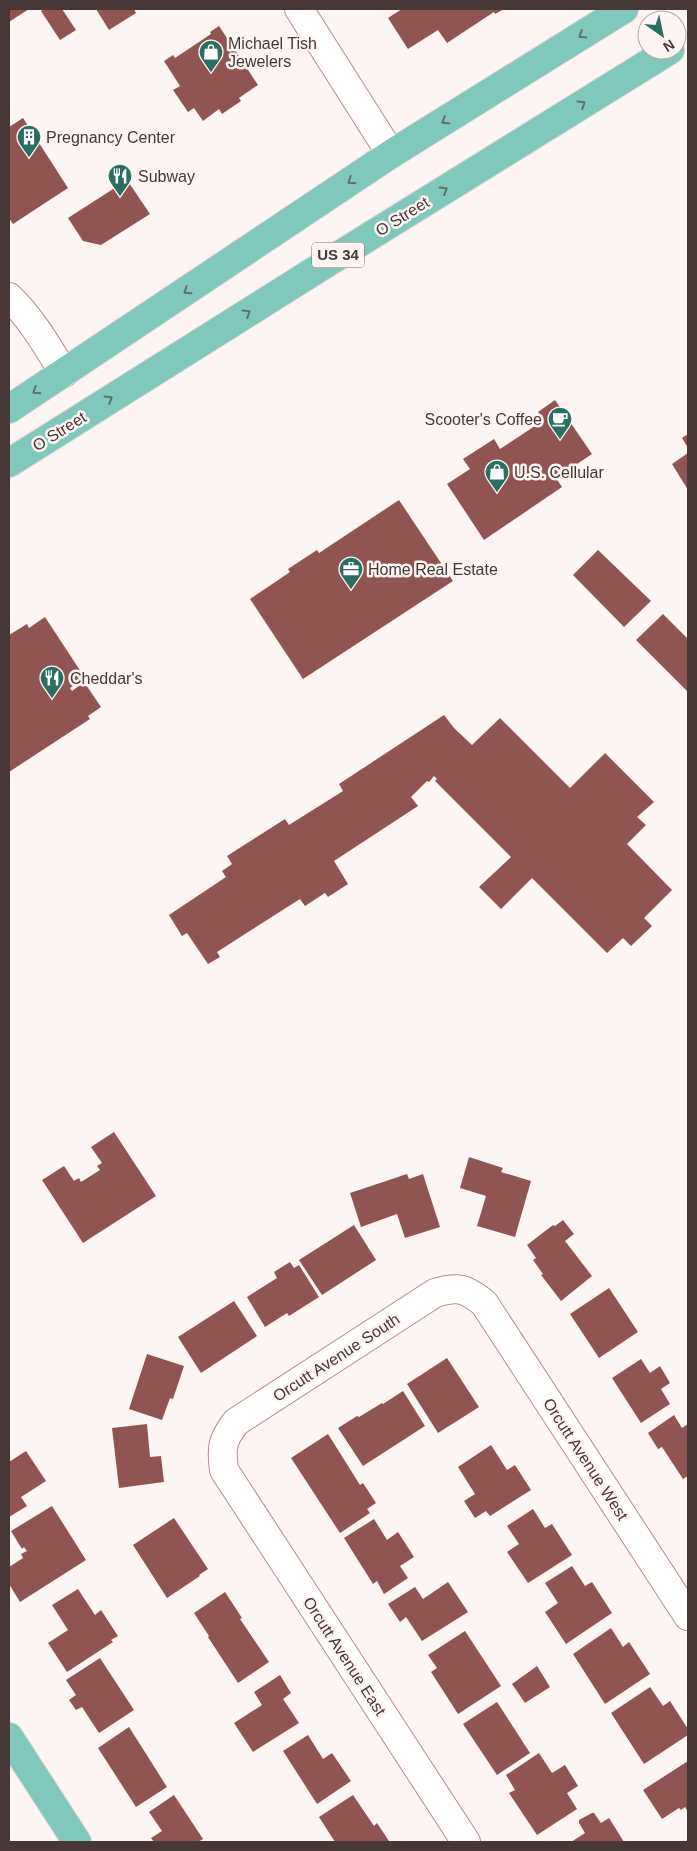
<svg xmlns="http://www.w3.org/2000/svg" width="697" height="1851" viewBox="0 0 697 1851" font-family="Arial,sans-serif">
	<rect width="100%" height="100%" fill="#fdf5f4"/>
	<g fill="#905552">
		<polygon points="9,9 29,9 9,22"/>
		<polygon points="44,9 62,9 76,30 60,40 41,11"/>
		<polygon points="96,9 134,9 136,13 109,30"/>
		<polygon points="402,9 504,9 495,14 494,12 447,43 438,30 408,49 388,18"/>
		<polygon points="219,26 258,85 239,98 241,101 222,114 219,109 203,121 194,108 188,112 173,90 180,86 164,61 173,55 175,58 211,34 210,32"/>
		<polygon points="23,118 68,188 13,224 9,218 9,127"/>
		<polygon points="127,180 150,214 101,245 83,241 68,218"/>
		<polygon points="555,400 592,454 556,478 562,487 484,540 447,484 470,469 463,459 494,439 500,449 544,420 538,412"/>
		<polygon points="688,434 688,448 682,438"/>
		<polygon points="688,453 688,490 672,464"/>
		<polygon points="399,500 453,581 303,679 250,599 290,572 288,569 317,550 319,553"/>
		<polygon points="598,550 651,601 624,627 573,575"/>
		<polygon points="663,614 688,639 688,692 636,640"/>
		<polygon points="45,617 85,678 70,688 72,691 84,682 101,707 88,716 90,719 9,772 9,635 27,624 29,628"/>
		<polygon points="444,715 454,728 472,745 500,718 570,788 605,753 654,802 637,817 646,825 627,844 672,890 644,918 652,926 631,946 623,938 607,953 532,878 501,909 479,887 511,857 435,781 437,779 434,776 429,782 427,781 411,797 418,806 334,861 348,884 328,897 325,893 305,906 300,899 217,952 220,957 208,964 187,933 182,936 169,915 226,877 222,871 232,864 227,856 285,819 289,825 343,791 339,784"/>
		<polygon points="114,1132 156,1196 83,1243 42,1180 64,1166 74,1181 79,1178 81,1182 100,1170 97,1166 102,1163 91,1147"/>
		<polygon points="469,1157 503,1168 501,1172 531,1181 515,1237 477,1226 486,1196 460,1188"/>
		<polygon points="407,1174 409,1179 423,1174 440,1227 405,1238 397,1214 361,1227 350,1193"/>
		<polygon points="563,1220 574,1234 565,1241 592,1276 561,1301 541,1275 543,1274 533,1260 536,1258 527,1245 553,1225 555,1226"/>
		<polygon points="354,1225 376,1260 322,1295 299,1260"/>
		<polygon points="290,1262 294,1268 299,1265 319,1297 289,1316 287,1313 265,1327 247,1297 277,1278 274,1272"/>
		<polygon points="609,1288 638,1332 599,1358 570,1314"/>
		<polygon points="234,1301 257,1336 201,1373 178,1337"/>
		<polygon points="147,1354 184,1366 173,1399 170,1398 162,1420 129,1409"/>
		<polygon points="447,1358 479,1407 438,1433 407,1384"/>
		<polygon points="641,1359 650,1373 660,1366 670,1383 661,1389 670,1404 641,1423 612,1378"/>
		<polygon points="403,1391 425,1426 363,1466 338,1428 357,1416 359,1417 382,1403 383,1404"/>
		<polygon points="674,1415 682,1428 688,1424 688,1476 683,1479 662,1447 658,1449 648,1433"/>
		<polygon points="147,1424 150,1457 161,1456 164,1482 119,1488 112,1428"/>
		<polygon points="328,1434 360,1485 363,1483 376,1503 367,1509 370,1513 340,1533 291,1458"/>
		<polygon points="491,1445 507,1470 515,1465 531,1490 490,1516 486,1511 475,1518 464,1501 475,1494 458,1467"/>
		<polygon points="26,1451 46,1481 21,1497 27,1506 9,1517 9,1462"/>
		<polygon points="52,1506 86,1560 20,1602 9,1584 9,1567 23,1558 21,1554 27,1551 24,1547 22,1549 11,1531"/>
		<polygon points="533,1509 545,1528 552,1524 572,1555 528,1583 507,1552 519,1544 507,1526"/>
		<polygon points="174,1518 208,1569 199,1575 200,1576 167,1598 133,1545"/>
		<polygon points="374,1519 387,1540 398,1532 414,1557 400,1566 408,1578 384,1594 377,1581 373,1584 344,1538"/>
		<polygon points="572,1566 585,1586 592,1582 612,1613 566,1644 545,1612 558,1603 545,1583"/>
		<polygon points="448,1582 468,1612 422,1641 406,1617 400,1622 388,1604 415,1587 423,1599"/>
		<polygon points="78,1589 95,1615 101,1610 118,1636 111,1640 113,1642 67,1672 48,1643 68,1630 52,1605"/>
		<polygon points="225,1592 242,1618 240,1619 269,1662 238,1683 208,1637 209,1636 194,1613"/>
		<polygon points="611,1628 623,1647 629,1642 650,1674 605,1704 573,1654"/>
		<polygon points="465,1631 501,1686 458,1714 431,1672 437,1668 428,1655"/>
		<polygon points="100,1658 134,1710 99,1733 82,1707 76,1710 69,1700 76,1695 66,1680"/>
		<polygon points="537,1666 550,1687 525,1703 512,1684"/>
		<polygon points="280,1675 291,1693 283,1699 299,1723 253,1752 234,1723 262,1705 254,1692"/>
		<polygon points="650,1687 663,1706 670,1701 688,1729 688,1735 644,1764 611,1713"/>
		<polygon points="497,1702 530,1753 497,1775 463,1724"/>
		<polygon points="129,1727 167,1787 136,1807 98,1748"/>
		<polygon points="308,1735 323,1759 332,1753 351,1781 317,1804 283,1751"/>
		<polygon points="539,1753 552,1773 565,1765 578,1786 567,1793 577,1809 537,1835 509,1793 515,1790 506,1775"/>
		<polygon points="688,1761 688,1812 685,1807 681,1810 679,1808 662,1819 643,1790"/>
		<polygon points="174,1795 203,1839 198,1842 154,1842 151,1838 162,1831 149,1812"/>
		<polygon points="353,1795 374,1826 377,1823 389,1841 386,1842 335,1842 319,1817"/>
		<polygon points="592,1813 594,1813 601,1823 609,1818 624,1842 571,1842 585,1833 579,1823 579,1820"/>
	</g>
	<g fill="none" stroke-linecap="round" stroke-linejoin="round">
		<defs>
			<g id="minor">
				<polyline points="299,9 391,154"/>
				<path d="M9,297C32,319 47,346 64,373"/>
				<path d="M466,1842L224,1470C221,1448 222,1440 236,1422L435,1293C458,1286 465,1288 484,1303L688,1616"/>
			</g>
			<g id="major">
				<polyline points="9,409 391,154 624,9"/>
				<polyline points="9,463 346,251 670,50"/>
				<polyline points="9,1737 77,1842"/>
			</g>
		</defs>
		<use href="#minor" stroke="#b38e8b" stroke-width="30"/>
		<use href="#major" stroke="#d7d3d3" stroke-width="30"/>
		<use href="#minor" stroke="#fff" stroke-width="28"/>
		<use href="#major" stroke="#80c8bc" stroke-width="28"/>
	</g>
	<defs><path id="oneway-chevron" d="M-2-3.5L2.5 0L-2 3.5" fill="none" stroke-width="1.6" stroke-linecap="round" stroke-linejoin="round" transform="scale(1.25)"/></defs>
	<g stroke="#5e716c">
		<use href="#oneway-chevron" transform="translate(582 35) rotate(148)"/>
		<use href="#oneway-chevron" transform="translate(582 104) rotate(-32)"/>
		<use href="#oneway-chevron" transform="translate(445 121) rotate(148)"/>
		<use href="#oneway-chevron" transform="translate(351 181) rotate(146)"/>
		<use href="#oneway-chevron" transform="translate(444 190) rotate(-32)"/>
		<use href="#oneway-chevron" transform="translate(187 291) rotate(146)"/>
		<use href="#oneway-chevron" transform="translate(247 313) rotate(-32)"/>
		<use href="#oneway-chevron" transform="translate(36 391) rotate(147)"/>
		<use href="#oneway-chevron" transform="translate(109 399) rotate(-32)"/>
	</g>
	<defs>
		<symbol id="shop-pin" viewBox="-11 -11 22 30"><path d="M0 17L-7.5 6A9.5 9.5 0 1 1 7.5 6Z" fill="#2a6f62" stroke="#fdf5f4"/><path d="M-5-2.5h2.3a2.7 3.5 0 0 1 5.4 0H5L5.5 6h-11ZM-1.5-2.5h3a1.5 2.3 0 0 0-3 0Z" fill="#fff"/></symbol>
		<symbol id="building-pin" viewBox="-11 -11 22 30"><path d="M0 17L-7.5 6A9.5 9.5 0 1 1 7.5 6Z" fill="#2a6f62" stroke="#fdf5f4"/><path d="M-4-6H4V6H1V3H-1V6H-4ZM-2.5-4.3h1.7v1.8h-1.7ZM.8-4.3h1.7v1.8H.8ZM-2.5-1h1.7V.8h-1.7ZM.8-1h1.7V.8H.8Z" fill="#fff"/></symbol>
		<symbol id="restaurant-pin" viewBox="-11 -11 22 30"><path d="M0 17L-7.5 6A9.5 9.5 0 1 1 7.5 6Z" fill="#2a6f62" stroke="#fdf5f4"/><path d="M-5-6h1v4h1v-4h1v4h1v-4h1v5L-1.5 .5V6h-2V.5L-5-1ZM5-6V6H3V1.5H1.5Q1.5-4 5-6Z" fill="#fff"/></symbol>
		<symbol id="cafe-pin" viewBox="-11 -11 22 30"><path d="M0 17L-7.5 6A9.5 9.5 0 1 1 7.5 6Z" fill="#2a6f62" stroke="#fdf5f4"/><path d="M-5.5-4.5H6V0H3Q3 3.5 0 3.5H-2.5Q-5.5 3.5-5.5 0ZM3-3.2v2h1.7v-2ZM-6 4.5H4V6H-6Z" fill="#fff"/></symbol>
		<symbol id="office-pin" viewBox="-11 -11 22 30"><path d="M0 17L-7.5 6A9.5 9.5 0 1 1 7.5 6Z" fill="#2a6f62" stroke="#fdf5f4"/><path d="M-6-3h4V-5.5h4V-3h4V5H-6ZM-1-4.5V-3h2v-1.5ZM-6 0V1H6V0Z" fill="#fff"/></symbol>
	</defs>
	<g fill-rule="evenodd">
		<use href="#shop-pin" x="197" y="38" width="28" height="38"/>
		<use href="#building-pin" x="15" y="123" width="28" height="38"/>
		<use href="#restaurant-pin" x="106" y="162" width="28" height="38"/>
		<use href="#cafe-pin" x="546" y="405" width="28" height="38"/>
		<use href="#shop-pin" x="483" y="458" width="28" height="38"/>
		<use href="#office-pin" x="337" y="555" width="28" height="38"/>
		<use href="#restaurant-pin" x="38" y="664" width="28" height="38"/>
	</g>
	<g text-anchor="middle" stroke-width="5" stroke-linejoin="round" paint-order="stroke">
		<rect fill="#fdf5f4" stroke="#7e706f" stroke-width="1" x="312" y="242.5" width="52" height="25" rx="4"/>
		<g font-size="15" font-weight="bold" fill="#473736">
			<text x="338" y="260">US 34</text>
		</g>
		<g font-size="16" fill="#473736" stroke="#fdf5f4" text-anchor="start">
			<text x="228" y="49">Michael Tish<tspan x="228" dy="18">Jewelers</tspan></text>
			<text x="46" y="143">Pregnancy Center</text>
			<text x="138" y="182">Subway</text>
			<text x="542" y="425" text-anchor="end">Scooter's Coffee</text>
			<text x="514" y="478">U.S. Cellular</text>
			<text x="368" y="575">Home Real Estate</text>
			<text x="70" y="684">Cheddar's</text>
		</g>
		<g font-size="16" fill="#473736" stroke="#fdf5f4">
			<text transform="translate(402 216) rotate(-32)" y="6">O Street</text>
			<text transform="translate(59 431) rotate(-32)" y="6">O Street</text>
			<text transform="translate(336 1357) rotate(-33)" y="6">Orcutt Avenue South</text>
			<text transform="translate(586 1459) rotate(57)" y="6">Orcutt Avenue West</text>
			<text transform="translate(345 1656) rotate(57)" y="6">Orcutt Avenue East</text>
		</g>
	</g>
	<rect width="697" height="1851" fill="none" stroke="#473736" stroke-width="20"/>
	<g transform="translate(662 35) rotate(147)"><circle r="24" fill="#fdf5f4" stroke="#b4a9a8"/>
	<path d="M0-4L9 19L0 12L-9 19Z" fill="#2a6f62"/>
	<text y="-8" font-size="14" font-weight="bold" text-anchor="middle" fill="#473736">N</text>
	</g>
</svg>
